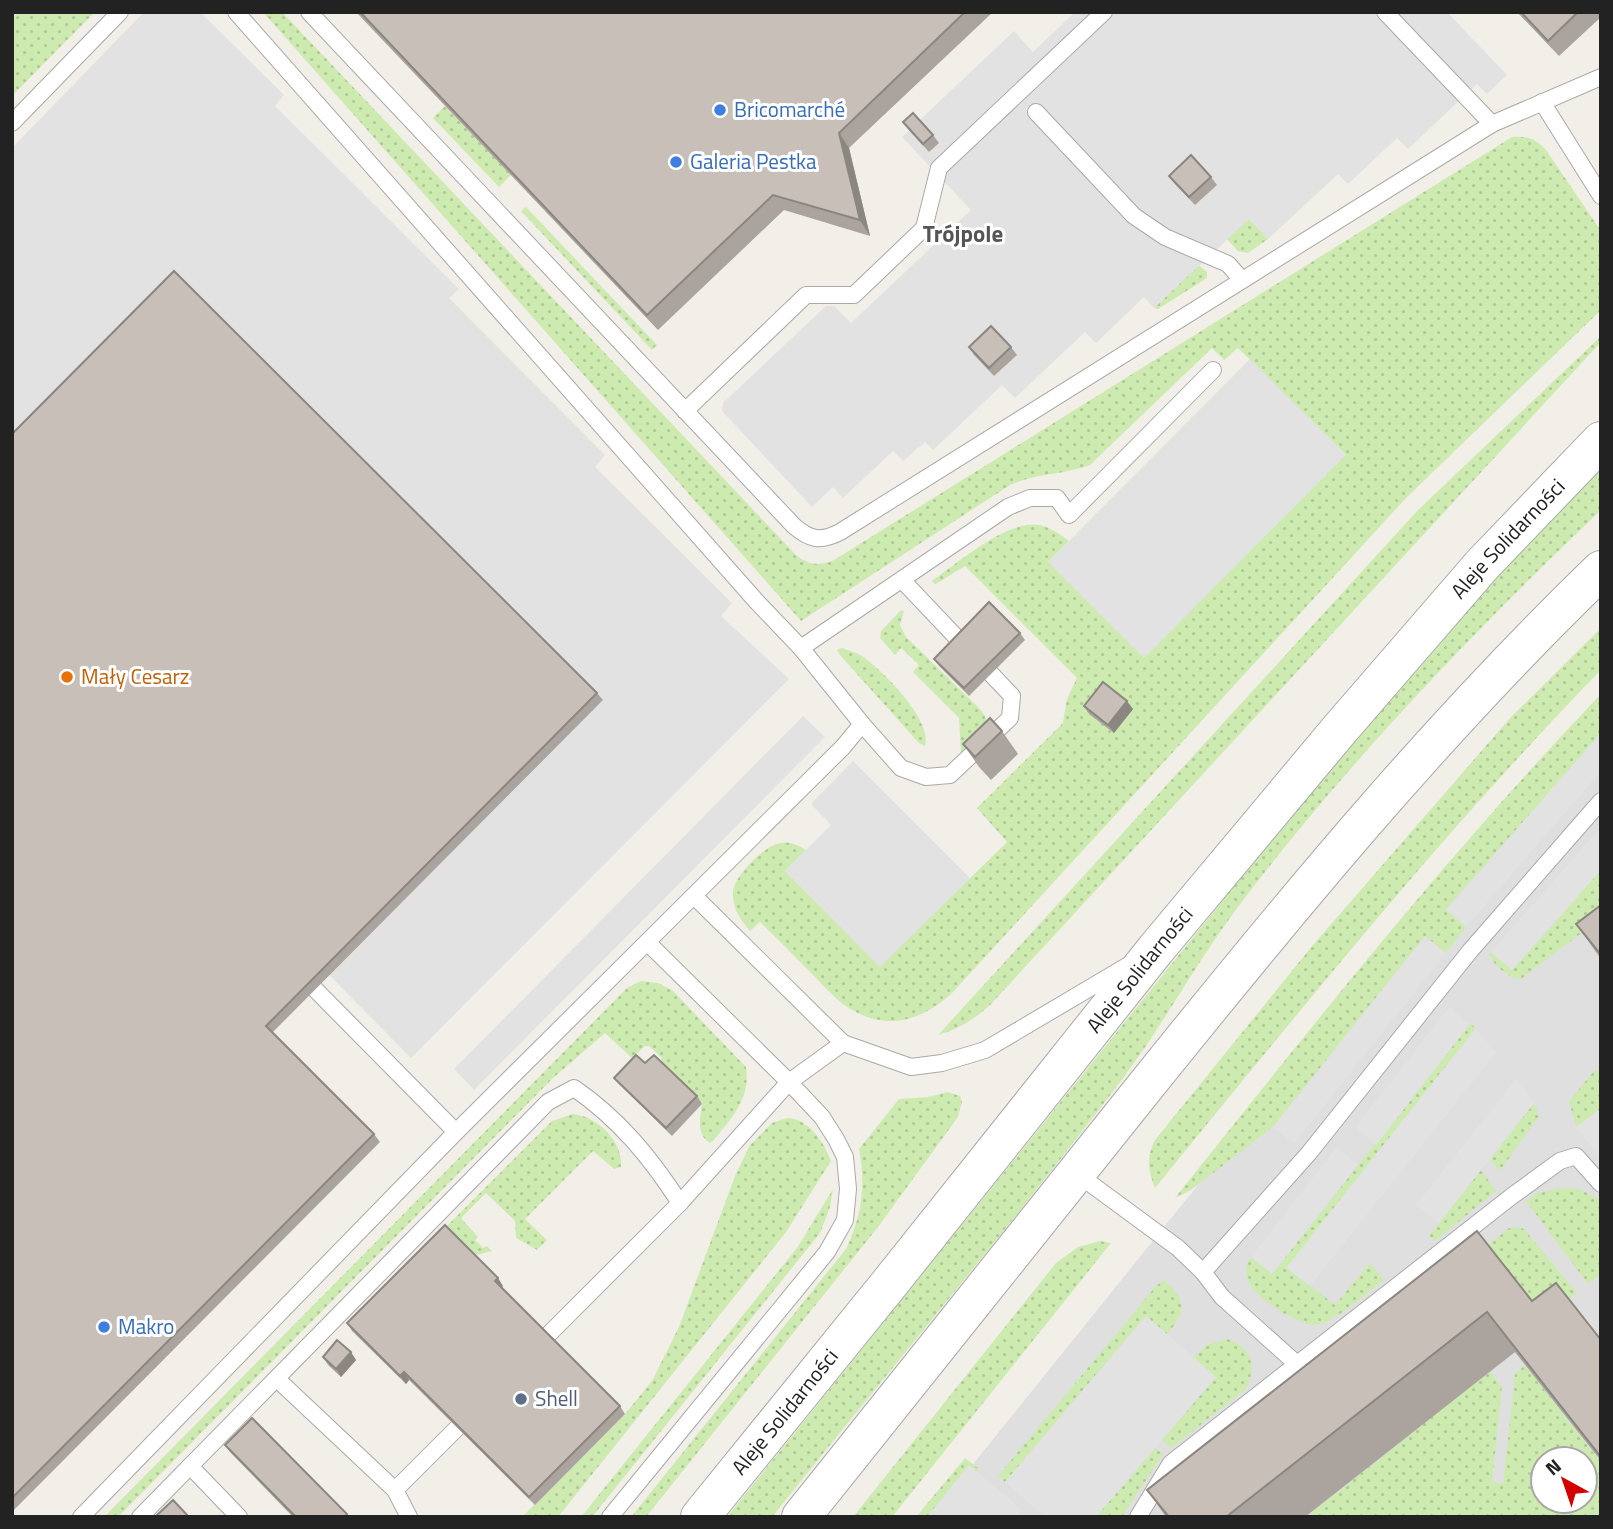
<svg xmlns="http://www.w3.org/2000/svg" width="1613" height="1529" viewBox="0 0 1613 1529" font-family="'Titillium Web',sans-serif">
	<defs>
		<pattern id="grass-dots" width="8" height="8" patternUnits="userSpaceOnUse" patternTransform="scale(1.75)"><rect width="8" height="8" fill="#cdebb0"/><path d="M2 2h.1M6 6h.1" fill="none" stroke="#b0c997" stroke-width="1.8" stroke-linecap="round"/></pattern>
	</defs>
	<rect width="100%" height="100%" fill="#f2efe9"/>
	<path fill="#e0dfdf" fill-rule="evenodd" d="M1601,707V1517H990L961,1479L1404,929ZM1543,1459H1585V1501H1543Z"/>
	<g fill="url(#grass-dots)" fill-rule="evenodd">
		<polygon points="12,12 95,12 12,96"/>
		<path d="M263,12H282L797,556C809,565 820,566 834,560L1512,137C1527,136 1535,138 1546,150L1601,231V310L1406,498L952,993C924,1019 890,1031 854,1011C837,1002 823,985 810,972C793,955 777,938 760,922L750,931C740,919 732,908 733,892C734,876 765,845 780,843C790,841 798,845 806,850L785,871L880,966L1007,842L977,808L1063,723L1067,699L1077,678L965,566L936,584L932,582L933,580C959,562 1008,519 1040,525C1051,528 1060,534 1069,541L1048,562L1346,455L1238,348L1224,360L1212,348L1090,465C1064,475 1035,473 1010,485L801,621Z"/>
		<polygon points="445,106 511,175 499,187 433,118"/>
		<polygon points="1217,185 1268,239 1248,253 1238,251 1195,205"/>
		<polygon points="526,207 657,345 652,350 521,211"/>
		<polygon points="1195,262 1207,272 1207,278 1158,309 1154,308 1178,285"/>
		<path d="M1601,336V342L991,1004C975,1019 959,1029 938,1035L1418,510Z"/>
		<path d="M1601,462V510C1471,634 1346,764 1238,907C1196,963 1163,1025 1121,1081C1008,1229 888,1372 772,1517H727L1314,787L1492,580Z"/>
		<polygon points="901,610 904,611 900,625 906,637 979,708 985,716 989,728 961,754 959,718 913,672 919,665 901,648 895,655 880,638 881,631"/>
		<path d="M1601,628V670C1442,833 1299,1012 1155,1188C1148,1170 1146,1158 1155,1140L1313,945L1511,717Z"/>
		<path d="M841,648C848,650 855,652 862,656C882,670 932,719 925,746L919,743L839,654L837,650Z"/>
		<path d="M1601,694V733L1446,909L1466,927L1446,953L1425,936L1273,1127L1191,1190L1175,1198C1312,1026 1449,853 1601,694Z"/>
		<path d="M1601,870V918L1521,979C1509,979 1495,966 1489,955L1491,952L1512,970Z"/>
		<path d="M641,981L658,983L672,990L746,1067C751,1098 732,1118 713,1141L710,1143C696,1135 700,1118 702,1104L660,1063L662,1058L649,1046H645L632,1058L605,1033L552,1079L118,1517H104L627,988Z"/>
		<path d="M1470,1024L1476,1028L1287,1268L1335,1305L1370,1263L1384,1280C1368,1292 1334,1323 1316,1325C1299,1326 1255,1298 1249,1283C1245,1274 1245,1264 1251,1257L1272,1274Z"/>
		<polygon points="1596,1069 1601,1075 1601,1111 1599,1110 1576,1127 1569,1101"/>
		<path d="M948,1092L960,1096L962,1102L958,1117L878,1227L646,1517H631L846,1249C862,1216 866,1185 859,1149L899,1099L928,1097Z"/>
		<polygon points="1534,1103 1539,1116 1500,1171 1490,1159"/>
		<path d="M573,1114C598,1117 623,1141 621,1167L614,1169L593,1151L525,1219L547,1240L537,1250L516,1238L515,1221L486,1193L461,1218L478,1237L475,1240L483,1248L487,1246L492,1251L477,1255L474,1254L447,1226L552,1121Z"/>
		<path d="M787,1118C808,1118 824,1142 831,1161L786,1232L558,1517H522L625,1414L652,1381L679,1327L735,1176L750,1145L772,1123Z"/>
		<polygon points="1481,1170 1496,1191 1435,1241 1429,1236"/>
		<polygon points="1562,1188 1577,1188 1601,1200 1601,1274 1588,1284 1526,1201 1537,1193"/>
		<polygon points="833,1189 830,1207 820,1233 592,1517 581,1517 797,1248"/>
		<polygon points="1517,1227 1524,1229 1577,1293 1542,1319 1486,1247 1509,1228"/>
		<polygon points="1100,1241 1111,1243 892,1517 853,1517 1056,1263 1078,1247"/>
		<path d="M1164,1280C1187,1299 1186,1313 1167,1334L1146,1316L1005,1482L998,1476L1156,1286Z"/>
		<path d="M1227,1339C1252,1347 1258,1368 1245,1390L1171,1448L1162,1440L1215,1378L1193,1358L1208,1344Z"/>
		<path d="M1525,1365L1601,1462V1517H1306L1490,1371L1502,1387L1492,1482L1503,1484L1515,1374ZM1543,1459H1585V1501H1543Z"/>
		<polygon points="1155,1448 1163,1454 1122,1517 1096,1517"/>
		<polygon points="965,1458 979,1469 937,1517 916,1517"/>
	</g>
	<g fill="#e2e2e2">
		<polygon points="144,12 200,12 284,95 275,106 459,289 449,298 605,455 595,467 732,603 721,616 789,679 411,1058 12,653 12,148"/>
		<polygon points="1075,12 1447,12 1507,75 1487,94 1477,84 1408,149 1397,138 1348,184 1338,174 1268,239 1249,219 1154,308 1144,297 1096,343 1085,332 1015,398 1002,385 933,450 925,442 903,461 893,451 843,498 833,487 812,507 722,411 723,403 826,306 834,306 851,323 971,210 902,137 1014,31 1033,52"/>
		<polygon points="1250,359 1346,455 1144,658 1048,562"/>
		<polygon points="803,716 825,737 474,1090 454,1069"/>
		<polygon points="1601,733 1601,771 1466,927 1446,910"/>
		<polygon points="853,761 970,878 880,967 785,871 831,825 811,804"/>
		<polygon points="1601,827 1601,870 1512,970 1491,952"/>
		<polygon points="1425,936 1446,953 1294,1144 1273,1127"/>
		<polygon points="1449,1007 1470,1024 1376,1145 1355,1127"/>
		<polygon points="1476,1028 1496,1053 1310,1286 1286,1268"/>
		<polygon points="1517,1078 1534,1103 1439,1223 1416,1205"/>
		<polygon points="1600,1109 1601,1111 1601,1159 1576,1127"/>
		<polygon points="1337,1147 1358,1165 1272,1274 1251,1257"/>
		<polygon points="1146,1316 1216,1377 1096,1517 1045,1517 1005,1482"/>
		<polygon points="969,1465 1021,1509 1016,1517 927,1517"/>
	</g>
	<g fill="none" stroke-linecap="round" stroke-linejoin="round">
		<defs>
			<g id="service">
				<path d="M309,12L794,526C810,540 821,542 840,532L1492,124L1601,77"/>
				<polyline points="1385,12 1492,124"/>
				<polyline points="1542,102 1601,196"/>
				<polyline points="1036,112 1134,216 1165,237 1228,264 1242,280"/>
				<polyline points="12,123 120,12"/>
				<polyline points="685,411 806,295 854,295 924,228 939,168 1104,12"/>
				<polyline points="801,648 1008,507 1030,498 1057,498 1069,515 1213,370"/>
				<polyline points="862,724 901,768 926,777 950,775 1010,718 1012,696 902,580"/>
				<polyline points="694,896 843,1043"/>
				<polyline points="300,974 456,1132"/>
				<polyline points="1076,1173 1178,1248 1203,1272 1222,1297 1298,1365"/>
				<polyline points="1203,1272 1309,1153 1470,951 1601,801"/>
				<polyline points="547,1336 680,1203 789,1082 843,1043 911,1067 942,1063 985,1050 1127,966"/>
				<polyline points="277,1379 395,1490 409,1517"/>
				<polyline points="190,1466 239,1517"/>
				<polyline points="395,1490 457,1428"/>
				<polyline points="81,1517 456,1132 843,747 862,724 801,648 757,602 236,12"/>
				<path d="M140,1517L548,1102L574,1088C620,1120 650,1157 680,1203"/>
				<polyline points="610,1517 827,1252 845,1220 848,1189 845,1157 836,1139 822,1117 789,1082 648,943"/>
				<polyline points="1138,1517 1171,1463 1512,1196 1560,1161 1576,1156 1601,1184"/>
			</g>
			<g id="tertiary">
				<path id="s1" d="M700,1517L889,1284L1156,949L1340,729L1482,565L1601,441"/>
				<path d="M801,1517C916,1374 1029,1231 1144,1088C1288,909 1435,730 1601,570"/>
			</g>
		</defs>
		<use href="#service" stroke="#a9a9a9" stroke-width="18"/>
		<use href="#tertiary" stroke="#a9a9a9" stroke-width="40"/>
		<use href="#service" stroke="#fff" stroke-width="16"/>
		<use href="#tertiary" stroke="#fff" stroke-width="38"/>
	</g>
	<g fill="#aba49e">
		<polygon points="356,12 993,12 849,148 870,236 784,210 658,330"/>
		<polygon points="1517,12 1601,12 1601,17 1559,56"/>
		<polygon points="903,122 933,135 939,143 929,152 909,130"/>
		<polygon points="1169,176 1211,177 1217,185 1195,205 1175,184"/>
		<polygon points="969,347 1011,347 1017,355 994,376 974,355"/>
		<polygon points="12,434 597,693 603,700 272,1033 374,1134 380,1142 12,1512"/>
		<polygon points="1020,633 1025,640 969,696 939,666 934,659"/>
		<polygon points="1084,706 1133,709 1114,733 1089,714"/>
		<polygon points="1002,731 1018,754 991,780 979,767 963,744"/>
		<polygon points="1601,905 1601,959 1576,924"/>
		<polygon points="614,1078 697,1096 702,1104 672,1136 620,1085"/>
		<polygon points="1477,1231 1532,1301 1601,1340 1601,1461 1515,1352 1305,1517 1166,1517 1147,1490"/>
		<polygon points="503,1286 501,1288 620,1406 625,1414 535,1505 409,1380 406,1384 352,1331 347,1323"/>
		<polygon points="323,1357 356,1360 341,1377 328,1365"/>
		<polygon points="225,1445 347,1514 349,1517 293,1517 230,1452"/>
	</g>
	<g fill="#8b8681">
		<polygon points="839,133 849,148 870,236 860,220"/>
		<polygon points="1127,701 1133,709 1114,733 1108,725"/>
		<polygon points="498,1278 503,1286 500,1289 495,1281"/>
		<polygon points="351,1352 356,1360 341,1377 336,1369"/>
		<polygon points="404,1372 409,1380 406,1384 400,1376"/>
	</g>
	<g fill="#c7bfb8" stroke="#8b8681" stroke-width="2">
		<polygon points="360,12 965,12 839,133 860,220 773,195 647,315"/>
		<polygon points="1521,12 1578,12 1548,41"/>
		<polygon points="913,113 933,135 923,144 903,122"/>
		<polygon points="1191,155 1211,177 1189,197 1169,176"/>
		<polygon points="174,271 597,693 266,1026 374,1134 12,1498 12,434"/>
		<polygon points="991,326 1011,347 989,368 969,347"/>
		<polygon points="989,602 1020,633 964,688 934,659"/>
		<polygon points="1103,682 1127,701 1108,725 1084,706"/>
		<polygon points="990,718 1002,731 975,757 963,744"/>
		<polygon points="1601,905 1601,955 1576,924"/>
		<polygon points="636,1055 645,1063 654,1055 697,1096 666,1128 614,1078"/>
		<polygon points="445,1225 498,1278 495,1281 620,1406 529,1497 404,1372 400,1376 347,1323"/>
		<polygon points="1477,1231 1532,1301 1556,1283 1601,1340 1601,1457 1487,1312 1226,1517 1169,1517 1147,1490"/>
		<polygon points="337,1340 351,1352 336,1369 323,1357"/>
		<polygon points="252,1418 347,1514 345,1517 296,1517 225,1445"/>
		<polygon points="173,1500 189,1517 155,1517"/>
	</g>
	<g fill="#3f7fe0" stroke="#fff" stroke-width="2.5">
		<circle cx="720" cy="110" r="7"/>
		<circle cx="676" cy="162" r="7"/>
		<circle cx="104" cy="1327" r="7"/>
	</g>
	<circle fill="#e8710a" stroke="#fff" stroke-width="2.5" cx="67" cy="677" r="7"/>
	<circle fill="#5c6f8a" stroke="#fff" stroke-width="2.5" cx="521" cy="1399" r="7"/>
	<g text-anchor="middle" stroke-width="6" stroke-linejoin="round" paint-order="stroke">
		<g font-size="21" fill="#366cbe" stroke="#fff" text-anchor="start">
			<text x="734" y="117">Bricomarché</text>
			<text x="690" y="169">Galeria Pestka</text>
			<text x="118" y="1334">Makro</text>
		</g>
		<g font-size="21" fill="#222" stroke="#fff">
			<text dy="7" stroke="none"><textPath href="#s1" startOffset="1269">Aleje Solidarności</textPath></text>
			<text dy="7" stroke="none"><textPath href="#s1" startOffset="702">Aleje Solidarności</textPath></text>
			<text dy="7" stroke="none"><textPath href="#s1" startOffset="135">Aleje Solidarności</textPath></text>
		</g>
		<g font-size="21" fill="#c56008" stroke="#fff" text-anchor="start">
			<text x="81" y="684">Mały Cesarz</text>
		</g>
		<g font-size="21" fill="#4e5e75" stroke="#fff" text-anchor="start">
			<text x="535" y="1406">Shell</text>
		</g>
		<g font-size="23" font-weight="bold" fill="#555" stroke="#fff">
			<text x="963" y="242">Trójpole</text>
		</g>
	</g>
	<rect width="1613" height="1529" fill="none" stroke="#222222" stroke-width="28"/>
	<g transform="translate(1564 1480) rotate(320)"><circle r="33" fill="#ffffff" stroke="#a7a7a7" stroke-width="2"/>
	<path d="M0-5L12 26L0 18L-12 26Z" fill="#d40000"/>
	<text y="-10" font-size="19" font-weight="bold" text-anchor="middle" fill="#222222">N</text>
	</g>
</svg>
